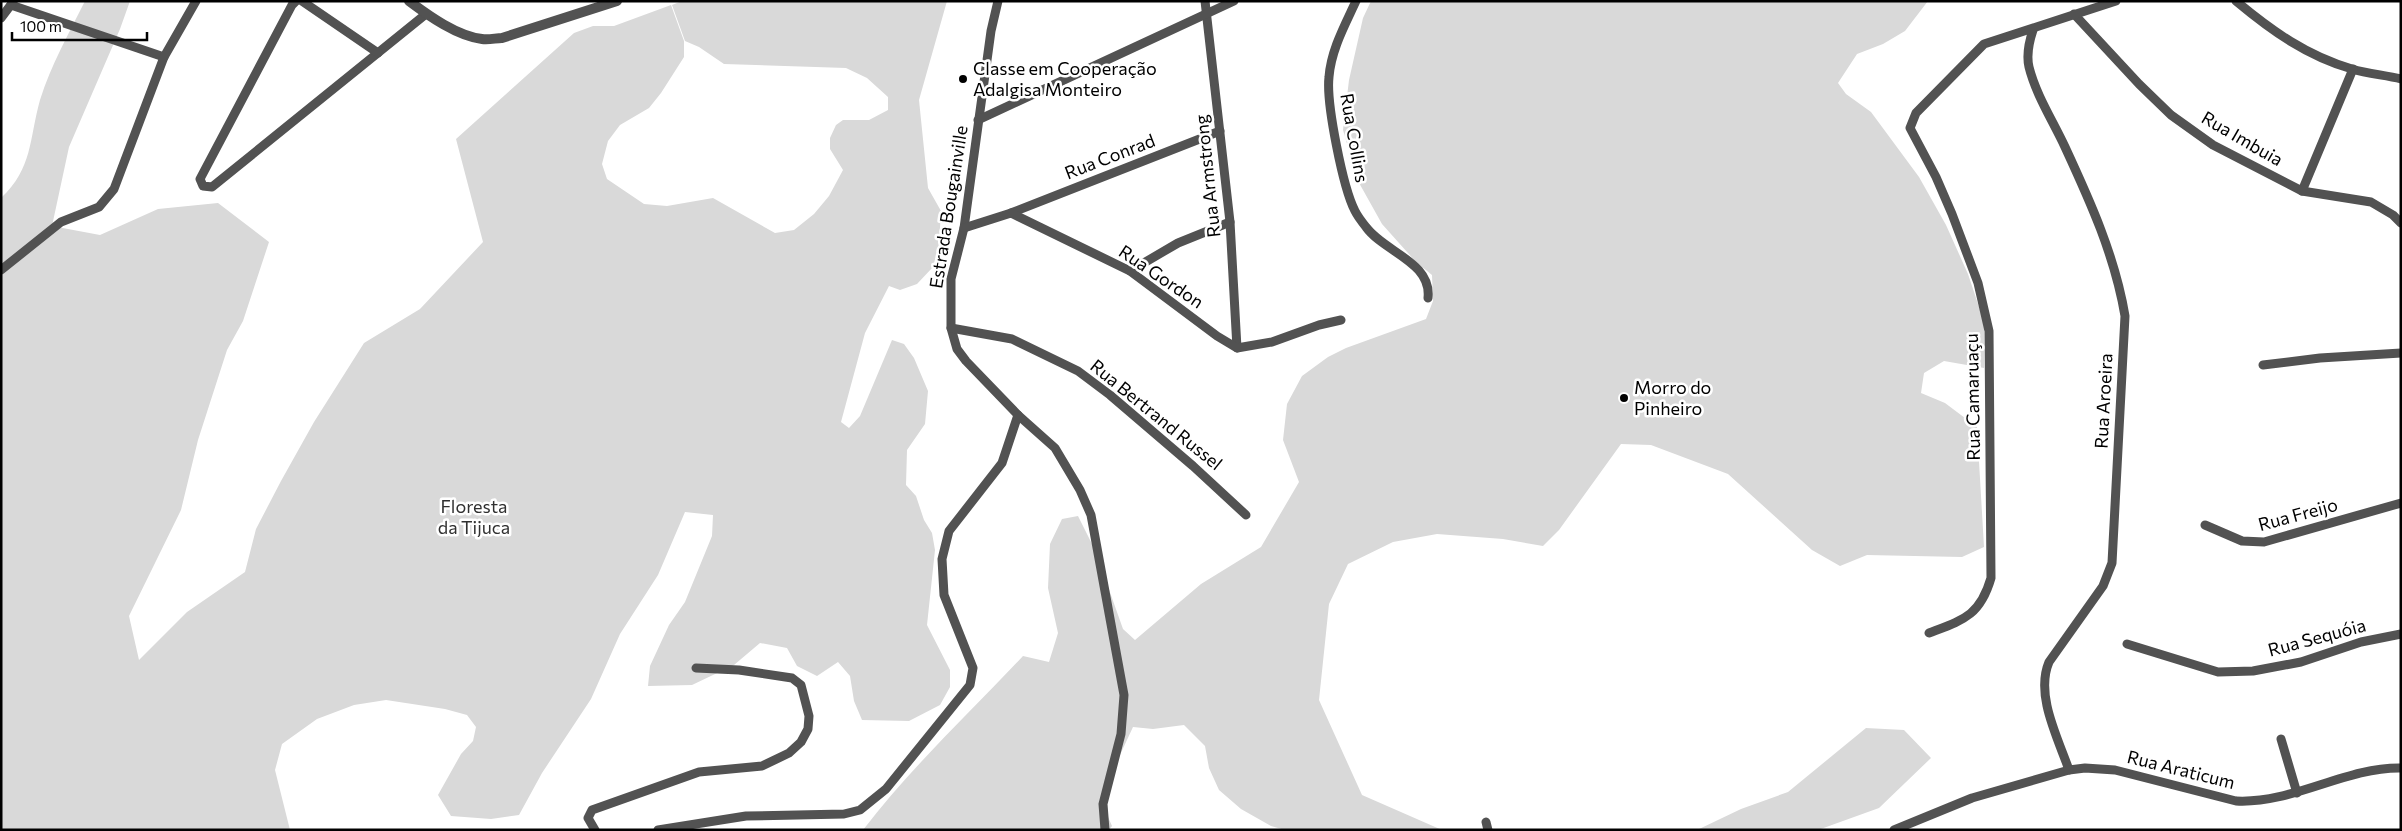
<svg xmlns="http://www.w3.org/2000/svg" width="2402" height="831" viewBox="0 0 2402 831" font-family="Commissioner,sans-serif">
	<rect width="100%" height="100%" fill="#fff"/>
	<g fill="#d9d9d9">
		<path d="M85,1H130L120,29L69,147L52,226L100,235L158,209L218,203L269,242L243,321L227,350L198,440L181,510L129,616L139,660L187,612L245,572L256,529L281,481L314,422L364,343L420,309L483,242L456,139L574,33L593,26H614L671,5L684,41V57L661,93L649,108L620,125L608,141L602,164L607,179L644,204L667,206L713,198L775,233L794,230L814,214L829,196L843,170L830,149V138L836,125L843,120H869L888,110V97L867,78L846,68L724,64L699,47L685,41L672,5L682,1H947L919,100L928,188L941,211L939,244L933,267L917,284L900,290L889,286L865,333L841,422L849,428L860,416L892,340L904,344L914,358L928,391L925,424L907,450L906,485L916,496L924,520L932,533L935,550L927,625L950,670V687L940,705L909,721L862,720L854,701L850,676L838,662L817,676L797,666L787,648L760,643L734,665L692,685L648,686L650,666L669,625L685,602L712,536L713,515L685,512L658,575L620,634L591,699L542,773L519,815L491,819L451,816L438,795L461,754L473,741L476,727L467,715L445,709L386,700L354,705L317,719L282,744L275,770L290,830H1V198C33,168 29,139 40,100C51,65 69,33 85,1Z"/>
		<path d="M1371,1H1928L1905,31L1883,44L1857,54L1838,83L1846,94L1871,112L1919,177L1946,225L1968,274L1984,322V368L1944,361L1924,373L1921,393L1945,403L1977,427L1984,547L1962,557L1867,555L1840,566L1812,550L1728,474L1651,445L1621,444L1559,530L1543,546L1503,539L1437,534L1393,542L1348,564L1329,604L1319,700L1362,795L1442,830H1285L1271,826L1241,809L1219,790L1209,768L1205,746L1184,725L1153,729L1133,727L1113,770L1104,808L1112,826L1109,830H863C911,767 969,714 1023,656L1049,662L1058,633L1048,588L1050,544L1062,519L1078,516L1095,550L1123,629L1135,640L1201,584L1261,547L1299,482L1283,440L1287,404L1302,376L1328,357L1346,348L1426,319L1433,301L1432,275L1416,262L1382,224L1358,181L1343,130L1349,80L1363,18Z"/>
		<polygon points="1866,728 1904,730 1931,758 1879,808 1818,830 1697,830 1741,809 1788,792"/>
	</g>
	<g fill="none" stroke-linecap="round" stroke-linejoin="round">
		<g stroke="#525252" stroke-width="9">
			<polyline points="296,1 292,5 200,179 203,186 212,187 426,14"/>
			<polyline points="302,1 378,53"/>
			<polyline points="998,1 991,31 964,228 951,279 951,328 957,349 966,361 1018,415 1055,448 1080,490 1091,515 1124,695 1121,734 1103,804 1105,830"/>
			<polyline points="1205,1 1230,222 1237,348"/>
			<path d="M1356,1C1345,25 1331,50 1329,77C1326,103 1343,188 1355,211C1358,217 1362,222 1366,227C1384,252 1432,262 1428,298"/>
			<path d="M2236,1C2272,31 2307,56 2352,69C2368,74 2385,75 2401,79"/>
			<polyline points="11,5 164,57"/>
			<polyline points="2074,14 2139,84 2171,115 2213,145 2302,191 2371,202 2393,215 2401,223"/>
			<polyline points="1,18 13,2"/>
			<path d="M2033,30C2029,42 2026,54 2029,67C2036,95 2053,121 2065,147C2090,201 2115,256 2125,316L2112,563L2103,586L2049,662C2035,695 2058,738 2069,770"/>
			<polyline points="978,120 1234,1"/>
			<polyline points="2302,191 2353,69"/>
			<polyline points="1011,213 1220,131"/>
			<polyline points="964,228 1011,213 1130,271 1217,336 1237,348 1272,342 1319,325 1341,320"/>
			<polyline points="1,270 61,222 99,207 114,189 164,57 196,1"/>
			<polyline points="1130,271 1178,243 1230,222"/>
			<polyline points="951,328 1012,339 1078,371 1110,395 1193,466 1246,515"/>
			<polyline points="2263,365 2320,358 2401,353"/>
			<polyline points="2205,525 2242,541 2264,542 2401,503"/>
			<path d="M1929,633C1963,620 1980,616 1991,578L1989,331L1978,283L1952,214L1936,177L1910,128L1916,113L1984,44L2116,1"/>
			<polyline points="2127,644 2218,672 2253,671 2301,662 2361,642 2401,634"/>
			<polyline points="2281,739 2297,793"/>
			<polyline points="1486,822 1488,830"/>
			<polyline points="595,830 588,818 592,810 699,772 762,766 789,753 801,742 808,729 809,716 801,685 792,678 739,670 696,668"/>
			<polyline points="658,830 746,816 844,814 860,810 886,789 970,685 973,668 944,595 942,559 949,531 1002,463 1018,415"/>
			<path d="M1894,830L1972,798L2069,770L2085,768L2115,770L2236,801C2293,804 2345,767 2401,768"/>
		</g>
		<path stroke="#525252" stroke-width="10" d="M409,1C429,16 457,36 482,39C489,40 496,38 502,38L617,1"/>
	</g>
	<g fill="#000" stroke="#fff" stroke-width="2">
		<circle cx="963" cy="79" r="5"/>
		<circle cx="1624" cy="398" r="5"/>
	</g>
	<g text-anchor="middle" stroke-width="5" stroke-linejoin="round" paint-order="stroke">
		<g font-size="18" fill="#000" stroke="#fff" text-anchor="start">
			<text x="973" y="75">Classe em Cooperação<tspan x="973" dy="21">Adalgisa Monteiro</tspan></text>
			<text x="1634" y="394">Morro do<tspan x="1634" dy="21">Pinheiro</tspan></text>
		</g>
		<g font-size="18" fill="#000" stroke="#fff">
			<text transform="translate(1354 138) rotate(80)" y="6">Rua Collins</text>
			<text transform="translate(2242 139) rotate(30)" y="6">Rua Imbuia</text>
			<text transform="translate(1110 157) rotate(-21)" y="6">Rua Conrad</text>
			<text transform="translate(1208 176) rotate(-96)" y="6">Rua Armstrong</text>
			<text transform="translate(949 207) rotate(-81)" y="6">Estrada Bougainville</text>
			<text transform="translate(1161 277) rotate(34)" y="6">Rua Gordon</text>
			<text transform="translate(1973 397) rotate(-91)" y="6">Rua Camaruaçu</text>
			<text transform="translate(2104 401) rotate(-87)" y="6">Rua Aroeira</text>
			<text transform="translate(1156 415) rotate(39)" y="6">Rua Bertrand Russel</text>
			<text transform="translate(2298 515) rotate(-15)" y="6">Rua Freijo</text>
			<text transform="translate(2317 638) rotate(-15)" y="6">Rua Sequóia</text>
			<text transform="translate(2181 770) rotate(14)" y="6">Rua Araticum</text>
		</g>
		<g font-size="18" fill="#303030" stroke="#fff">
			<text x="474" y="513">Floresta<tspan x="474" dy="21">da Tijuca</tspan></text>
		</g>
	</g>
	<rect width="2402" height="831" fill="none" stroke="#000000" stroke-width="5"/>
	<path d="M12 32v8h135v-8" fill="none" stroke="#000000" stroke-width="2.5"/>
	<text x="20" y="32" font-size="15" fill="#000000" stroke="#ffffff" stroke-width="4" paint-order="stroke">100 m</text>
</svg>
